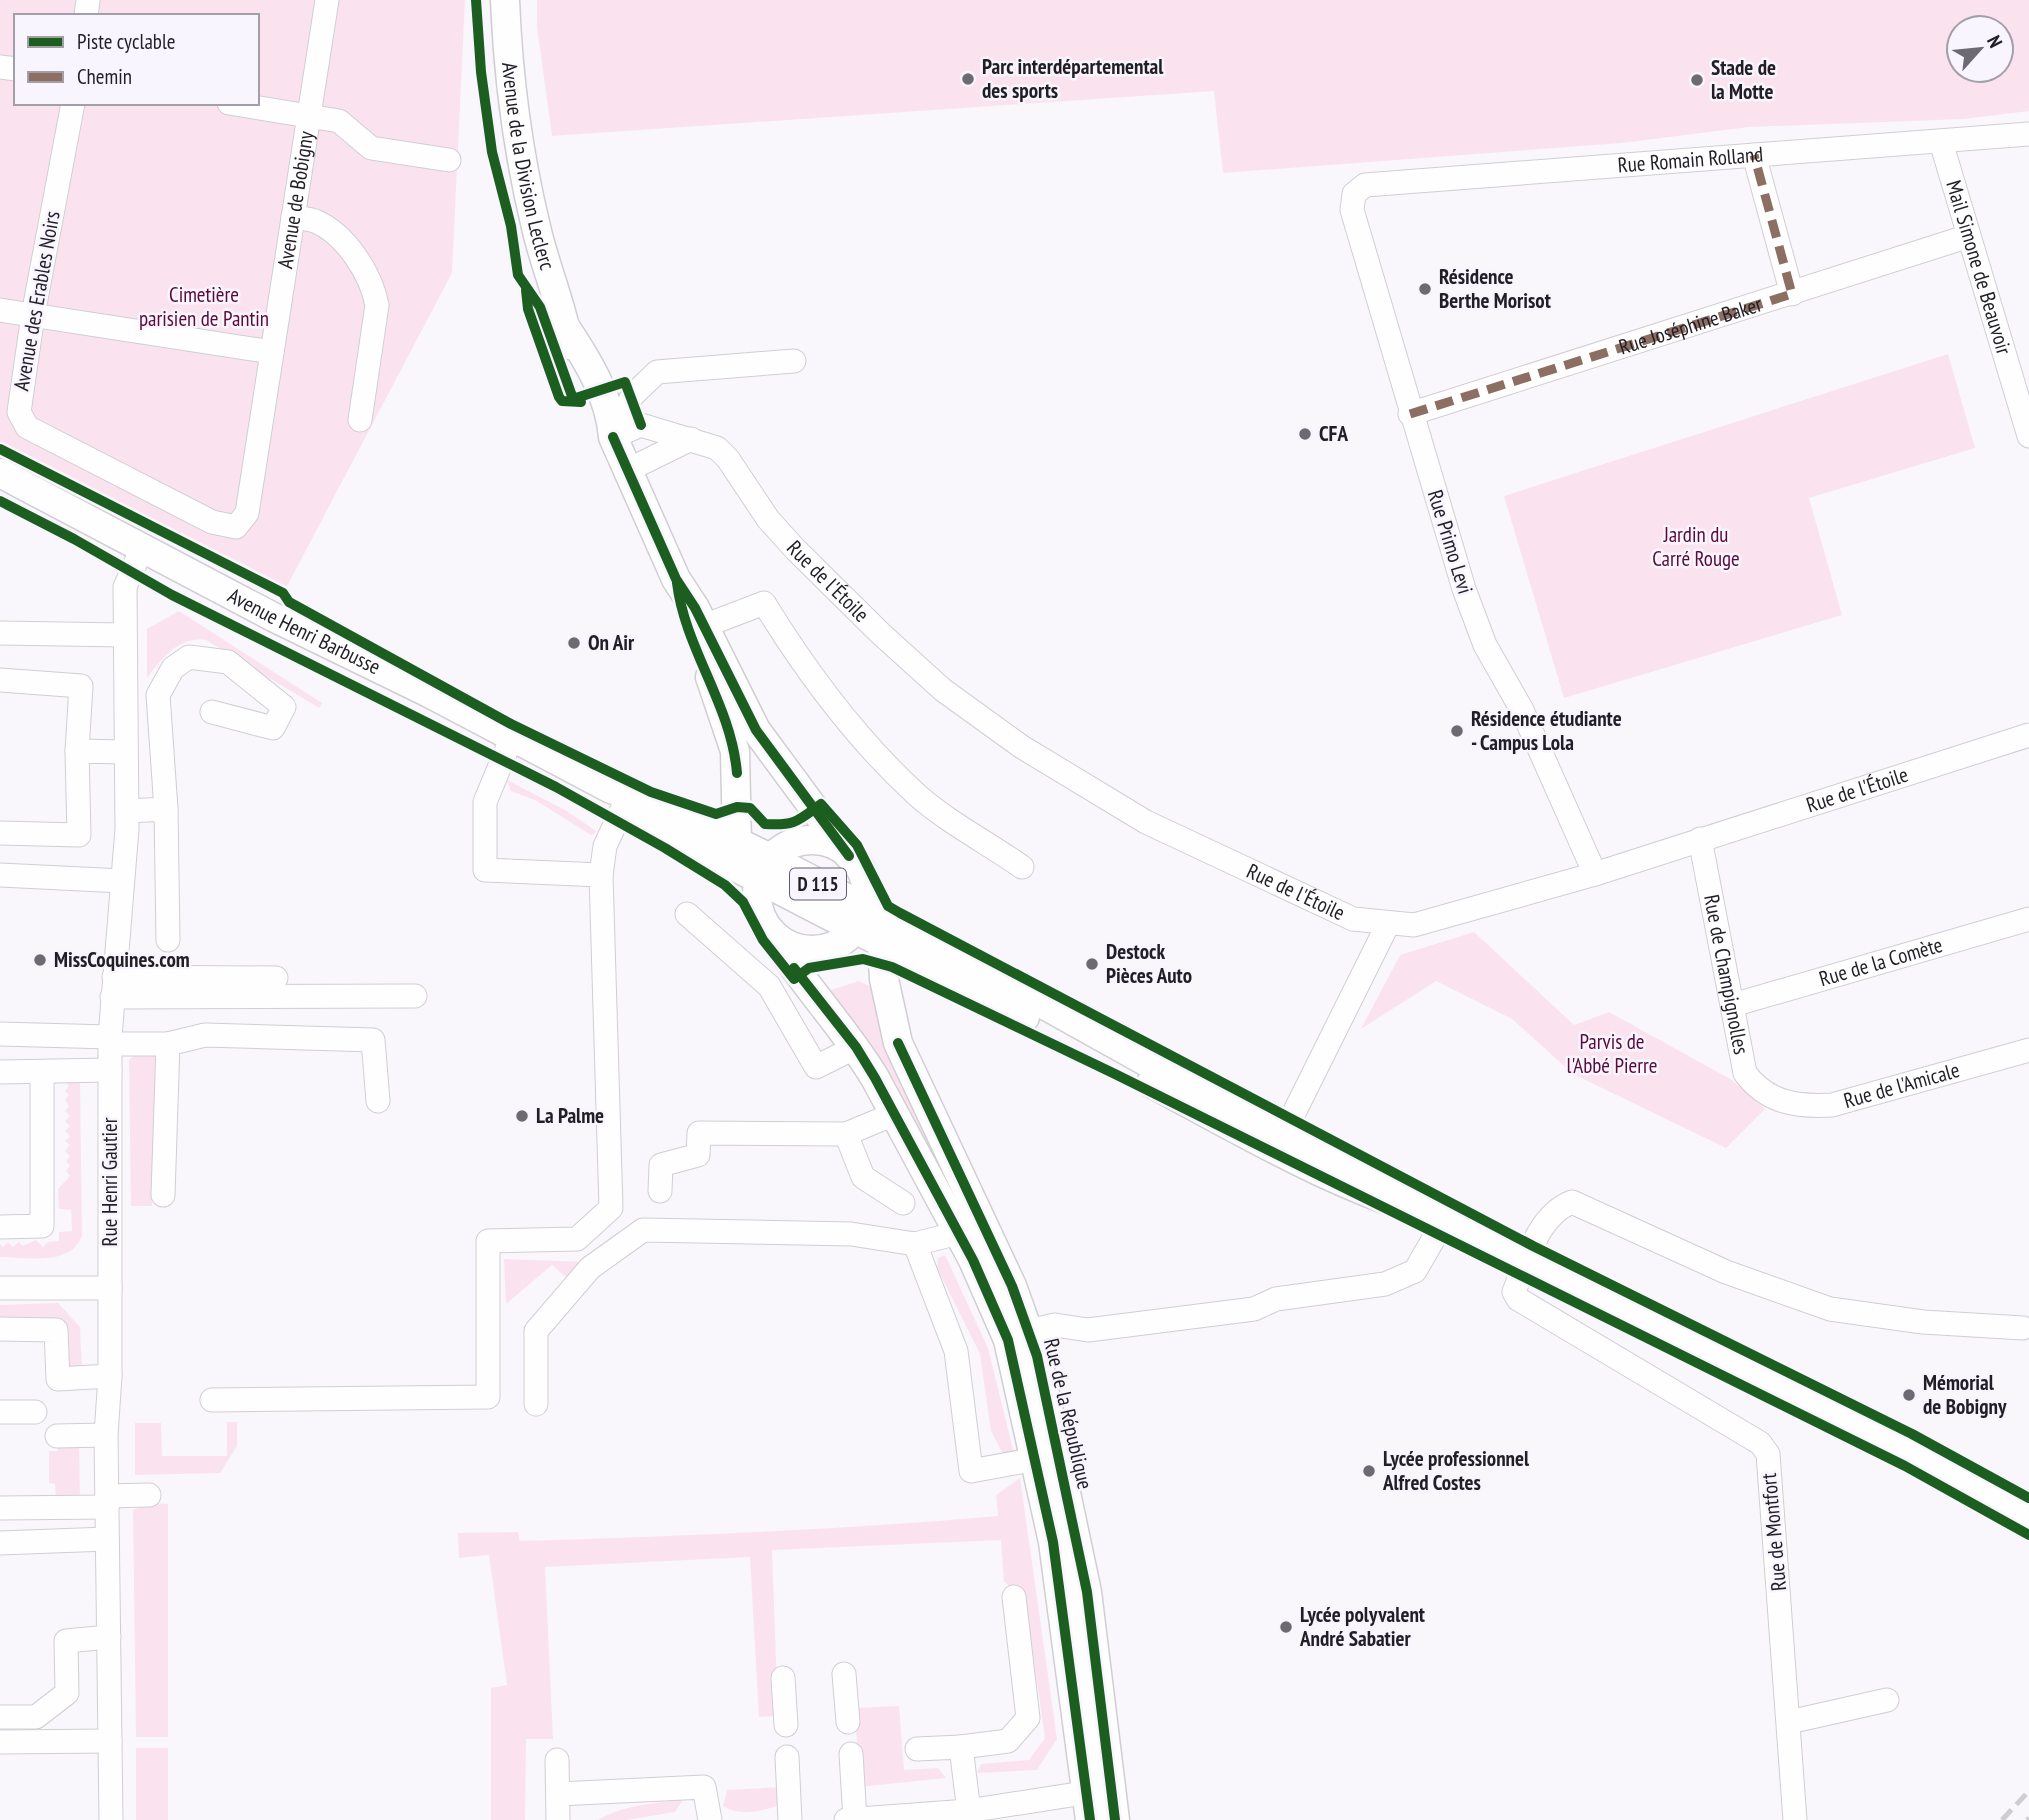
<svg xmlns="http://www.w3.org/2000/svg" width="2029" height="1820" viewBox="0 0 2029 1820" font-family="'PT Sans Narrow',sans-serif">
	<rect width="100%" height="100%" fill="#f9f7fc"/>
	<g fill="#fae3ef" fill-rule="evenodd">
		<path d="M0,0H465L452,273L286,588L0,443ZM16,16H257V103H16Z"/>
		<path d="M537,0H2029V111L1963,119L1749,127L1622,143L1223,173L1214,91L552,136L537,27ZM1959,28H2001V70H1959Z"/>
		<polygon points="1948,354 1975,448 1809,498 1842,615 1564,698 1504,496"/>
		<path d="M179,611L322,703L319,708L206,640C179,636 162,658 147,678V629Z"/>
		<polygon points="507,780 565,810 596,831 595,834 591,835 535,800 511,791"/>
		<polygon points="1474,932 1574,1025 1609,1012 1732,1080 1765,1109 1726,1148 1573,1074 1512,1019 1436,981 1361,1029 1400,955"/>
		<polygon points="859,981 877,990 985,1246 1024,1371 828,991"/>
		<polygon points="135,1055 157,1056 152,1206 131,1206 129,1060"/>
		<path d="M65,1081H80L82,1235C72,1267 27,1257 0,1257V1244L3,1247L8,1242L13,1247L19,1242L23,1246L36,1240L43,1247L48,1242L59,1241V1232L72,1231L71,1210L59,1209L58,1189L70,1176L66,1171L70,1166L66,1161L70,1156L65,1151L70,1145L65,1141L70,1136L65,1131L70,1126L65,1121L70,1116L65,1111L69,1106L65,1100L69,1095L65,1091L69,1086Z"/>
		<polygon points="945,1255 988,1348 1014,1454 1003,1454 991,1431 980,1354 937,1268 938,1258"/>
		<polygon points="504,1259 588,1262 568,1279 552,1265 506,1304"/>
		<polygon points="58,1303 80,1327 82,1370 68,1371 64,1322 0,1322 0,1305"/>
		<polygon points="227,1422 237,1422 237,1446 220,1473 135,1475 135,1423 161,1423 162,1456 227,1456"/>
		<polygon points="58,1445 79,1445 80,1500 56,1499 55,1484 49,1483 49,1451 58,1451"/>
		<path d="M1020,1478L1057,1739L1037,1770L977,1773L981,1764L1029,1760L1045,1738L1025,1597L1004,1582L1001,1540L772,1550L778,1716L759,1717L750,1557L545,1567L553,1739H526L525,1820H491V1688L507,1685L489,1555L459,1558L458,1533L518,1532L520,1541C679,1536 839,1530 998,1516L996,1495Z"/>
		<polygon points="150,1503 168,1504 168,1737 136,1737 133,1510"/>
		<polygon points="899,1706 904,1770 938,1768 946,1778 859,1787 855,1708"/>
		<rect x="136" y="1748" width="32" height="72"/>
		<path d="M782,1787L777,1806C760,1812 739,1816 723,1806L727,1790Z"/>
		<path d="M683,1800L675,1812L626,1820H598C624,1805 654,1803 683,1800Z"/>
	</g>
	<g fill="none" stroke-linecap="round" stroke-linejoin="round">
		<defs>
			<g id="minor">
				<polyline points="86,16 88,0"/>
				<polyline points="0,67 16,69"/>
				<path id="s1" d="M73,103L33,315L19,412L27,427L212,522L236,527L247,513L327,0"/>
				<polyline points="229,103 339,121 371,148 449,160"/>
				<path id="s2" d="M1941,142L2029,436"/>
				<polyline points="1754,155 1792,294"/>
				<path d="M293,217C300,218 309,219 315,221C346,234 371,274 377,305L360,420"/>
				<polyline points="0,310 272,352"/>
				<polyline points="1410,414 1969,236"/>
				<path id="s3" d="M613,437L641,425L717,448L728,459L768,519L795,549L880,633L943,690L1022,747L1146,822L1353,919L1414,925L1595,874L2029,735"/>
				<polyline points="613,437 632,396 657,372 794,361"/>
				<polyline points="628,470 691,439"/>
				<path d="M704,626L764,603C807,673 855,738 916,794C947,822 988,843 1022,867"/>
				<polyline points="0,633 124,635"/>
				<polyline points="0,680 81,686 77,751"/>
				<polyline points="166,809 158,695 173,668 189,657 228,662 284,707 273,728 212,712"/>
				<polyline points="127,811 166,809 168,940"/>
				<polyline points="0,833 79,835 77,751 125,752"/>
				<path id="s4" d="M1700,839L1745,1073C1767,1103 1797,1107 1832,1105L2029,1050"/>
				<path id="s5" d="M1595,874L1522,710L1485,645L1464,589L1352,210L1354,194L1365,185L2029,134"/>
				<polyline points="0,875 122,881"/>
				<polyline points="601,875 605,846 625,803"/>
				<polyline points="687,914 769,986 816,1067 856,1047"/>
				<polyline points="114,977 276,978"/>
				<polyline points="112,997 415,996"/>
				<path id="s6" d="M1733,1005L2029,919"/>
				<polyline points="0,1034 110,1037"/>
				<polyline points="110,1044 168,1044 163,1195"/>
				<polyline points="168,1044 205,1035 373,1040 378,1101"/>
				<polyline points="0,1072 110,1070"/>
				<polyline points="894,1114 846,1134 863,1177 903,1203"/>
				<polyline points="1280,1141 1388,924"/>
				<polyline points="660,1191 661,1165 698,1155 699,1133 846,1134"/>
				<polyline points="0,1227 42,1226 42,1073"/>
				<polyline points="915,1244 956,1351 971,1471 1036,1459"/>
				<polyline points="0,1288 110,1288"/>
				<polyline points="0,1329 56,1330 58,1379 110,1376"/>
				<polyline points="1029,1331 1055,1325 1088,1330 1254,1309 1276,1299 1385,1284 1415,1271 1445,1219"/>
				<polyline points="212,1400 488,1397 488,1241 577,1239 611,1208 601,875 485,870 485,802 512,737"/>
				<polyline points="536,1404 536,1331 590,1268 643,1230 851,1234 915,1244 958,1233"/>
				<polyline points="0,1412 35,1412"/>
				<polyline points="57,1436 106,1435"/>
				<polyline points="107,1496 149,1495"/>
				<polyline points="0,1508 107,1507"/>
				<polyline points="0,1543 107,1539"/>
				<polyline points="844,1674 848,1722"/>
				<polyline points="783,1678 786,1725"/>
				<polyline points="0,1717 36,1717 67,1693 66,1641 109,1637"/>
				<polyline points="1789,1722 1887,1700"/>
				<polyline points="0,1742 110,1741"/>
				<polyline points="961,1747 1008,1741 1028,1718 1014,1597"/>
				<polyline points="917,1749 961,1747 970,1820"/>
				<polyline points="851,1754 855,1819"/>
				<polyline points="787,1757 790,1820"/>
				<polyline points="557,1760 558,1820"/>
				<polyline points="558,1794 704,1787 710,1820"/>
				<polyline points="111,1820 106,1435 110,1376 110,1037 127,829 125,587 142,548"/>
				<polyline points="846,1820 968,1811 1103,1790"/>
				<path d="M1795,1820L1768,1454L1760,1443L1518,1299L1514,1292C1526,1261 1538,1215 1572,1202L1726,1272L1830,1309L1923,1322L2023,1328"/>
			</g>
			<g id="major">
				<path id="s7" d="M505,0C508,76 518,153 536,227C545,267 562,305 569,345"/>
				<path d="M566,328C588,361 610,397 613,437L676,579L695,608L756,730L849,856"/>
				<path id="s8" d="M0,473L275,618L431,694L611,789L682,815L770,858L955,955L1145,1061L1256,1112L1422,1199L1445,1219"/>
				<polyline points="710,677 735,751 737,844 745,857"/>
				<polyline points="632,808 660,828 1025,1017"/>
				<circle cx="812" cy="895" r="55"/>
				<path d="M769,930C800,982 843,1025 875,1078L973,1260L1008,1340L1053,1542L1090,1820"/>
				<polyline points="877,931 882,944 884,979 898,1043 1012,1286 1037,1356 1087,1592 1115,1820"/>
				<path d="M1151,1083C1246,1134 1340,1190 1445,1219L2029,1517"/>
			</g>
		</defs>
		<use href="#minor" stroke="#d0ced3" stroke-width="25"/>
		<use href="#major" stroke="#d0ced3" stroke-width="31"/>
		<use href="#minor" stroke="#fefeff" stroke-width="23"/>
		<use href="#major" stroke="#fefeff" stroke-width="28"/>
		<g stroke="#ceced0" stroke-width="5" stroke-dasharray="14 7" stroke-linecap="butt">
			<polyline points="2002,1820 2029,1791"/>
			<polyline points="2027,1820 2029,1818"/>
		</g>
		<path stroke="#8d6e63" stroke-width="9" stroke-dasharray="18 9" stroke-linecap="butt" id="s9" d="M1410,414L1792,294L1754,155"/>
		<defs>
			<g id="cycleway">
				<polyline points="476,0 481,72 492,152 511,226 518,275 540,307 572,396 576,398 625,382 641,425"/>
				<polyline points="526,290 528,309 559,397 562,401 581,402"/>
				<polyline points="613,437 676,579 695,608 756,730 849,856"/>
				<path d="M0,449L283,593L289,602L511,724L651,792L716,814L737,807L750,808L765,824C795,826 798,821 821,804L857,845L888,906L900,913L1533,1246L1912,1434L2029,1498"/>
				<polyline points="0,501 74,539 172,595 556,787 665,848 725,885 743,902 763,940 794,979 809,968 863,959 892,967 1115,1074 1905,1466 2029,1535"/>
				<path d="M677,583C685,649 731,704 737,773"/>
				<polyline points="794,968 856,1047 875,1078 973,1260 1008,1340 1053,1542 1090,1820"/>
				<polyline points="898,1043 1012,1286 1037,1356 1087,1592 1115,1820"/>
			</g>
		</defs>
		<use href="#cycleway" stroke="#f8f5fe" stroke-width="15"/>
		<use href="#cycleway" stroke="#1b5e20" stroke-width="10"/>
	</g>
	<g fill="#6d6a71" stroke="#f8f5fe" stroke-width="2.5">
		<circle cx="968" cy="79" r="7"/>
		<circle cx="1697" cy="80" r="7"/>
		<circle cx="1425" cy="289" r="7"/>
		<circle cx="1305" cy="434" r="7"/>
		<circle cx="574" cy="643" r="7"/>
		<circle cx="1457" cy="731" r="7"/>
		<circle cx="40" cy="960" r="7"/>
		<circle cx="1092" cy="964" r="7"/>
		<circle cx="522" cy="1116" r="7"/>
		<circle cx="1909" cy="1395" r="7"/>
		<circle cx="1369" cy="1471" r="7"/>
		<circle cx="1286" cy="1627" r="7"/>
	</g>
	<g text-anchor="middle" stroke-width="5" stroke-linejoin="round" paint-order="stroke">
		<rect fill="#f8f5fe" stroke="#625e67" stroke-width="2" x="790" y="868.5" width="56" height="31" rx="5"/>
		<g font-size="19" font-weight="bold" fill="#211e26">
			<text x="818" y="891">D 115</text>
		</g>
		<g font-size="21" font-weight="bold" fill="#211e26" stroke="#f8f5fe" text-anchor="start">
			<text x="982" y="74">Parc interdépartemental<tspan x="982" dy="24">des sports</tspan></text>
			<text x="1711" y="75">Stade de<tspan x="1711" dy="24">la Motte</tspan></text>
			<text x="1439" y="284">Résidence<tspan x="1439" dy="24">Berthe Morisot</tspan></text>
			<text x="1319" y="441">CFA</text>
			<text x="588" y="650">On Air</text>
			<text x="1471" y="726">Résidence étudiante<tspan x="1471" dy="24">- Campus Lola</tspan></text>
			<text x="1106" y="959">Destock<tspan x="1106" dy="24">Pièces Auto</tspan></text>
			<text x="54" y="967">MissCoquines.com</text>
			<text x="536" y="1123">La Palme</text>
			<text x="1923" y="1390">Mémorial<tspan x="1923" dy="24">de Bobigny</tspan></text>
			<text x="1383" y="1466">Lycée professionnel<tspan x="1383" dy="24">Alfred Costes</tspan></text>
			<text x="1300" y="1622">Lycée polyvalent<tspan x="1300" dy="24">André Sabatier</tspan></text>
		</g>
		<g font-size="21" fill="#211e26" stroke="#f8f5fe">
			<text dy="7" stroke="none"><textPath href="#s5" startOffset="1066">Rue Romain Rolland</textPath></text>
			<text dy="7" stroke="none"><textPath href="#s7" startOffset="168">Avenue de la Division Leclerc</textPath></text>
			<text dy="7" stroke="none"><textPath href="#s1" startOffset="898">Avenue de Bobigny</textPath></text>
			<text dy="7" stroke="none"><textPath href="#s2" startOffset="131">Mail Simone de Beauvoir</textPath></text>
			<text transform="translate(37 301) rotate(-80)" y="7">Avenue des Erables Noirs</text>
			<text dy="7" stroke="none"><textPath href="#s9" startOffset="294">Rue Joséphine Baker</textPath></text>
			<text transform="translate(1450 542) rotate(73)" y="7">Rue Primo Levi</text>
			<text dy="7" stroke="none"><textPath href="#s3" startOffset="284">Rue de l'Étoile</textPath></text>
			<text dy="7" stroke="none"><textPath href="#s8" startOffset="343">Avenue Henri Barbusse</textPath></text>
			<text dy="7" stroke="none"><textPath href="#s3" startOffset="1438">Rue de l'Étoile</textPath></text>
			<text dy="7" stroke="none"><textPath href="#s3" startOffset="850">Rue de l'Étoile</textPath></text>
			<text dy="7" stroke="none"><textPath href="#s6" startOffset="154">Rue de la Comète</textPath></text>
			<text dy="7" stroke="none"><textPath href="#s4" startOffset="138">Rue de Champignolles</textPath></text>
			<text dy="7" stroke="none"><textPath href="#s4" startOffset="408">Rue de l'Amicale</textPath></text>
			<text transform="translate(110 1182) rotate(-90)" y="7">Rue Henri Gautier</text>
			<text transform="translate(1068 1414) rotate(77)" y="7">Rue de la République</text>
			<text transform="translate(1774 1532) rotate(-95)" y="7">Rue de Montfort</text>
		</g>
		<g font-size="21" fill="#5c0939" stroke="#f8f5fe">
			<text x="204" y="302">Cimetière<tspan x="204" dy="24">parisien de Pantin</tspan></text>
			<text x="1696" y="542">Jardin du<tspan x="1696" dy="24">Carré Rouge</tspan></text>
			<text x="1612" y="1049">Parvis de<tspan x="1612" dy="24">l'Abbé Pierre</tspan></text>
		</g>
	</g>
	<rect x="14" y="14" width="245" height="91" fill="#f8f5fe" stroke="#a29fa8" stroke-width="2"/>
	<rect x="28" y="37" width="35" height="10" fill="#1b5e20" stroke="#a29fa8" stroke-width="2"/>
	<text x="77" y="49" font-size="21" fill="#211e26">Piste cyclable</text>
	<rect x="28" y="72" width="35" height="10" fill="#8d6e63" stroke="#a29fa8" stroke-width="2"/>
	<text x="77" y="84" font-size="21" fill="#211e26">Chemin</text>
	<g transform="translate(1980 49) rotate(63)"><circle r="33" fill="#f8f5fe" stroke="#a29fa8" stroke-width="2"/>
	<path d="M0-5L12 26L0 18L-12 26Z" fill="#6d6a71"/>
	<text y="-10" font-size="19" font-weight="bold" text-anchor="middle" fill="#211e26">N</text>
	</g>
</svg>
